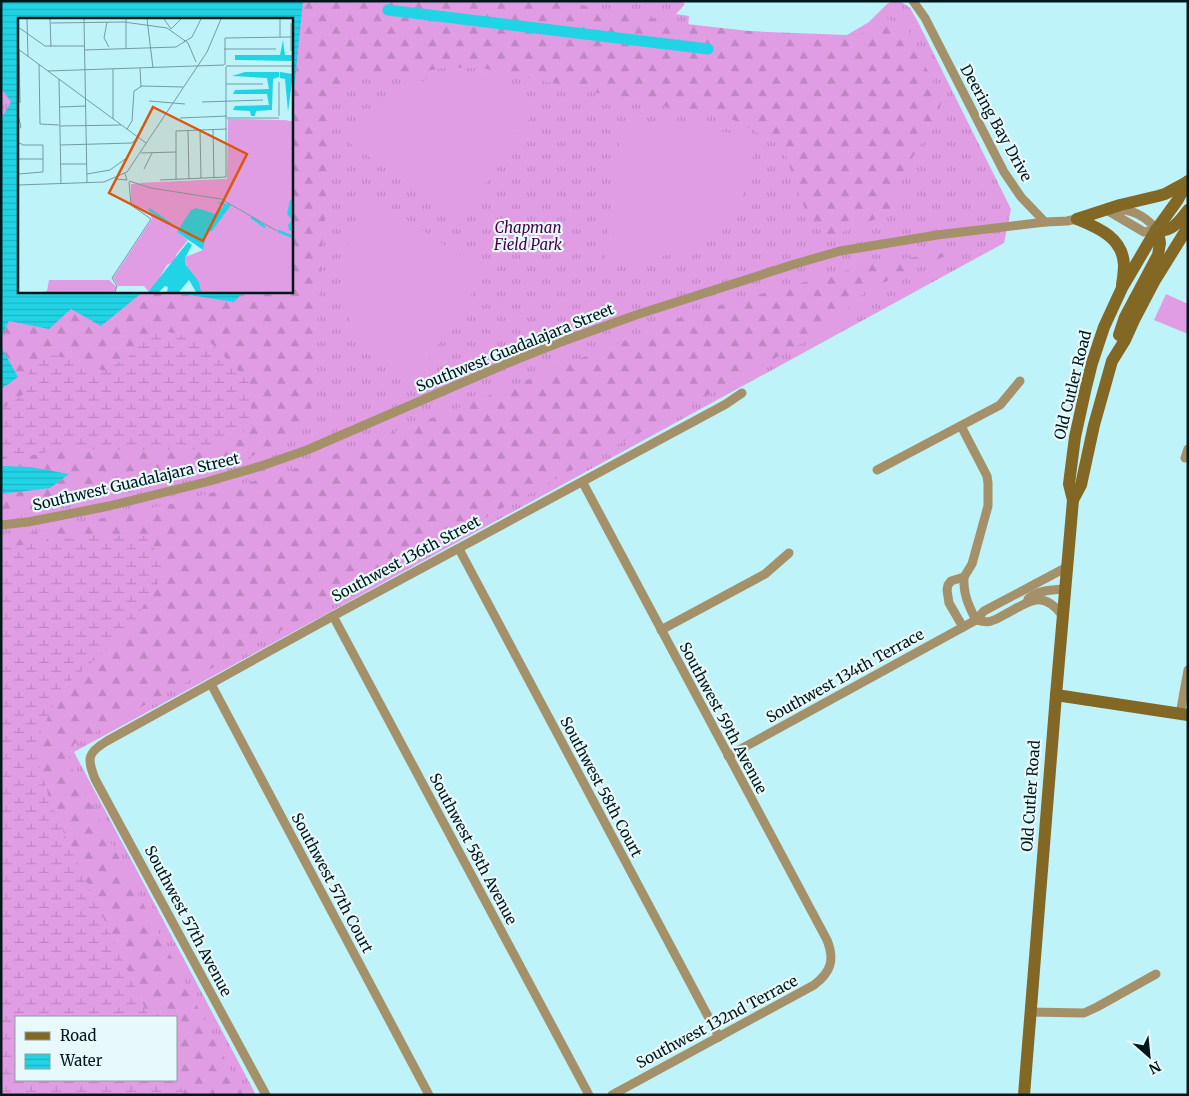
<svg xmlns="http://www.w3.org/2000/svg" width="1189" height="1096" viewBox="0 0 1189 1096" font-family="Merriweather,serif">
	<defs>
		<pattern id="grass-tufts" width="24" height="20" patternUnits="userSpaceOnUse" patternTransform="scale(1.25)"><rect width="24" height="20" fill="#e19de4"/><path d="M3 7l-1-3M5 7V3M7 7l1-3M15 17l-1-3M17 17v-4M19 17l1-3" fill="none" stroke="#bf86c3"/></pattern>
		<pattern id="forest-firs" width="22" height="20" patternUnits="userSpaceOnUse" patternTransform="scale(1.25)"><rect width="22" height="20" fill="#e19de4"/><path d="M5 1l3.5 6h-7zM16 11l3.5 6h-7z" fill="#bf86c3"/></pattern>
		<pattern id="wetland-marsh" width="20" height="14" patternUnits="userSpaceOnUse" patternTransform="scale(1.25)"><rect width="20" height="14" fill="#e19de4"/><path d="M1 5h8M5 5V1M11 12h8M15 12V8" fill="none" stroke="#bf86c3"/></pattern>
		<pattern id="water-rules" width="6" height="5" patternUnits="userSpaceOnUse" patternTransform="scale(1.25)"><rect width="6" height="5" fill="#21d4e5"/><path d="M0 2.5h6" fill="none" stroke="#1cb5c4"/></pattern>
	</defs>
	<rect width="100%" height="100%" fill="#bff3fa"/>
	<path fill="url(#grass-tufts)" fill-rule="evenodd" d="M1,1H680L685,4L676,14L689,16L688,29L847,35L869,22L887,4L894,1H900L910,8L918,22L1011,209L1004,243L74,752L256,1095H1ZM19,19H291V291H19ZM16,1017H176V1080H16Z"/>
	<g fill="url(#forest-firs)">
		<polygon points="303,1 559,1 678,23 837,41 860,35 882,16 907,28 942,101 928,133 907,166 889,214 829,237 809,220 782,145 730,118 635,101 487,69 448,67 411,74 356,76 333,87 311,416 290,442 256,454 222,472 35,513 1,515 1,494 50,488 69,474 30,467 1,466 1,455 10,460 65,448 113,450 166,451 248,381 209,341 153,329 131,355 104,371 70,359 29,372 24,394 1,409 1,389 17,377 1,347 1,337 9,321 49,329 70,309 101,326 144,291 165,291 234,302 244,291 291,291 291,120"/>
		<polygon points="957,251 866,290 828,329 74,744 68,761 244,1095 184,1095 176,1077 176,1017 149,1017 52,807 34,748 60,690 128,631 91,535 1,548 1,539 175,503 290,471 453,410 695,312 874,263"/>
	</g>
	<g fill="url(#wetland-marsh)">
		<polygon points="153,329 209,341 248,381 253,426 212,450 113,450 65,448 10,460 1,455 1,409 24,394 29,372 43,353 70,359 104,371 131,355"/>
		<polygon points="91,535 145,536 168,567 128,631 60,690 34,748 52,807 149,1017 16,1017 16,1080 176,1080 176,1077 184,1095 1,1095 1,548"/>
	</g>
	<g fill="#e19de4">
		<polygon points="438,74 493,80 538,106 467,211 456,214 343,139 384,100"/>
		<polygon points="631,121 757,136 748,187 717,233 662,257 605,263 621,128"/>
		<polygon points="367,193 480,269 481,281 410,386 369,354 342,306 346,247"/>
		<polygon points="1166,294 1188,304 1188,334 1154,320"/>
	</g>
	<g fill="url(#water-rules)">
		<polygon points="1,1 303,1 291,120 291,19 19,19 19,291 144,291 101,326 71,309 49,329 9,321 1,337 1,119 11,102 1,88"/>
		<polygon points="165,291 244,291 234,302"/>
		<polygon points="1,347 18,377 1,389"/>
		<polygon points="1,466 30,467 69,474 50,488 1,494"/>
	</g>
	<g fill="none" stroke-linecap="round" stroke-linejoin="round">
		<polyline stroke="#21d4e5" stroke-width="11" points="388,10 708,49"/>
		<g stroke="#a49169" stroke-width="9">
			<polyline points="913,1 925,18 1004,172 1021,197 1045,222 1067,221 1081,218"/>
			<path d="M1110,212L1144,232L1156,230C1150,220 1137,212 1125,210C1122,210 1117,211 1113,212"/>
			<polyline points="961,426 987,476 988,483 988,506 972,564 964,577 951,581 948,585 947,590 949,603 963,627"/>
			<polyline points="1185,458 1188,449"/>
			<polyline points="877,470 1000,405 1020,381"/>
			<path d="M583,483L827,940C835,960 831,972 814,985L612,1095"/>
			<polyline points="1,525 28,522 109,506 206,482 261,466 307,450 515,360 558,343 636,315 795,264 840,251 937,235 1045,222"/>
			<polyline points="459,549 719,1037"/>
			<path d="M964,577C963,593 968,605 976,620"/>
			<path d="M1028,599C1037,590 1053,590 1065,589"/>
			<polyline points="333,616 589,1095"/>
			<path d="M976,620C980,621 987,623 991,621C995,620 999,618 1002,616C1028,603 1041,587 1063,616"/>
			<polyline points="661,630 765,574 789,553"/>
			<polyline points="211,684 429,1095"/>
			<polyline points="1180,714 1188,670"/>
			<polyline points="728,756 976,620 984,611 1067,567"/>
			<polyline points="1030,1012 1084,1013 1097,1007 1156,974"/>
			<path d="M266,1095L95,779C87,758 87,753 107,741L333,616L726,404L742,393"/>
		</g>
		<g stroke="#826725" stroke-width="12">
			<polyline points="1077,219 1120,205 1158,196 1165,194 1187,182"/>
			<path d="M1077,219C1099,228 1123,238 1124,265C1124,272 1123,278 1122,285"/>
			<path d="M1156,230C1171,233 1179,222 1188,210"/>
			<polyline points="1119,335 1125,317 1158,255 1160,243 1159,237 1156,230"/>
			<polyline points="1073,500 1081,485 1094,425 1112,361 1125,340 1134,320 1155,280 1188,227"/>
			<polyline points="1056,695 1188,715"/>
			<polyline points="1024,1095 1056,695 1073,500 1069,484 1075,437 1086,387 1092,363 1104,327 1122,288 1156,230 1177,201 1188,181"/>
		</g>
	</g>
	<g text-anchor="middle" stroke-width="4.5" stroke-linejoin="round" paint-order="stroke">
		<g font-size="15" fill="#00181b" stroke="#e8f9fb">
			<text transform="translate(996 123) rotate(61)" y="5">Deering Bay Drive</text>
			<text transform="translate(515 348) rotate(-22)" y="5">Southwest Guadalajara Street</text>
			<text transform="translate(1073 385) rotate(-76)" y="5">Old Cutler Road</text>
			<text transform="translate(136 482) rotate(-13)" y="5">Southwest Guadalajara Street</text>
			<text transform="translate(406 559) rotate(-28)" y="5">Southwest 136th Street</text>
			<text transform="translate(845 676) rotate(-29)" y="5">Southwest 134th Terrace</text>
			<text transform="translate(723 718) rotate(62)" y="5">Southwest 59th Avenue</text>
			<text transform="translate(601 787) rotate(62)" y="5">Southwest 58th Court</text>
			<text transform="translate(1031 796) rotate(-86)" y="5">Old Cutler Road</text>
			<text transform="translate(473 849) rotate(62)" y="5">Southwest 58th Avenue</text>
			<text transform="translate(332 883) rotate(62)" y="5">Southwest 57th Court</text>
			<text transform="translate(188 921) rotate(62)" y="5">Southwest 57th Avenue</text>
			<text transform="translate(717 1022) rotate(-28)" y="5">Southwest 132nd Terrace</text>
		</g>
		<g font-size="15" font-style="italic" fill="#47024b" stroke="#e8f9fb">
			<text x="528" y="233">Chapman<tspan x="528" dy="17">Field Park</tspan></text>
		</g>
	</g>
	<g transform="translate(18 18)">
		<rect width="275" height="275" fill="#bff3fa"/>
		<path d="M210,101L275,103V274H182L167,239L186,232L181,227L155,211L170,222L158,237L157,243L149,247L137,267L130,273L126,268H100L95,260L134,201L131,193L113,186V166L209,161ZM31,262H91L99,269L96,274H25L29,273Z" fill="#e19de4"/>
		<path d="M212,101L267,102L236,108L233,121L214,129L212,163L194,172L195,175L211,181L119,165L209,161ZM123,170L129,171L132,184L160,203L177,178L186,177L215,186L260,215L206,188L197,197L173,192L159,214L120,186H116L114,177Z" fill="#e19de4"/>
		<path d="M267,102L275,104V183L272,182L269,196L274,202L272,212L275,214V221L252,207L256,198L253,194L245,202L195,175L194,171L212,163L214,129L233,121L236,108ZM182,179H186L204,188L195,193L191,189L186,191L182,188ZM212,191L275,223V274H183L181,264L170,253L167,240L185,232L188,214L194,213Z" fill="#e19de4"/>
		<path d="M265,22L267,37H275L274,43L217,42V37H262ZM227,54H261V59L255,61L254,92L238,93L237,98H233L232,93L215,92L217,88L251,87L249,76H215L217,72L251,71L249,60L214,58ZM262,54L275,56L270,94L267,61L262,60ZM272,182L275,183V214L271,212L270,207L274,202L269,196ZM198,183L213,187L194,213L188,214L185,232L159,214L173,192L178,190L198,196L206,188ZM170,224L174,227L167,240L168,247L181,264L183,274H178L171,262L161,274H149L150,269L147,268L141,274H130Z" fill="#21d4e5"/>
		<path fill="none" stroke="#21d4e5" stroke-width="2.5" d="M131,191L154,207M233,199L247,209M260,213L275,219"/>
		<path fill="none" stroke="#739ba1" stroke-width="1" d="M9,1L10,39M32,1L33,29M66,1L69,165M108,1V31M129,1L135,50M146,1L153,11L163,1M262,1V19M89,4L86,20L91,29M33,5L106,4L149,10L170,25L178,44M273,5V33M0,9L27,28H66M0,31L128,125M206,31H258M1,32L2,85M66,32L158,29L174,19L183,1M21,46L22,106L41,107M207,47V20L273,19M208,48H275M122,50L123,69M95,51V101M30,53L206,47M41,61L43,166M261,64V98M208,66H245M131,83L167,86M184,84L245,82M42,89L68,88M0,97L3,109L0,111M162,100L209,98M209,100H261M42,108L103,107M109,111L114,103L116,73L124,68L165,69M170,112L171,161M182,112L183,160M195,112L196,160M0,124L5,127H25V154L0,156M42,127L114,125L120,119M123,135L158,134M0,141H25M43,146H69M126,151L134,135M69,156L92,152L110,139M98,161L109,162L107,156M158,161V113L209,111M142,162L208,159V49M111,163L133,170L203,181L259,213M0,167L86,164L109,154L189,34L203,1M97,274L99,268L94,260L133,201L113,187L111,164"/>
		<path fill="#dc560d" fill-opacity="0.15" stroke="#dc560d" stroke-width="2.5" d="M135,89L229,136L185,223L91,175Z"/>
		<rect width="275" height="275" fill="none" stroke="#00181b" stroke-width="2.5"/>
	</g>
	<rect width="1189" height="1096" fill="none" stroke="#00181b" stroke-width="5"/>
	<rect x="15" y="1016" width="162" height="65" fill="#e8f9fb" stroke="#8b9fa1"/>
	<rect x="25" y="1032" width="25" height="8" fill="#826725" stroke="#8b9fa1"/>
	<text x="60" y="1041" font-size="15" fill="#00181b">Road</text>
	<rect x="25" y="1054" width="25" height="15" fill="url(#water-rules)" stroke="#8b9fa1"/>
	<text x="60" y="1066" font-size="15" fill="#00181b">Water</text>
	<g transform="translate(1149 1056) rotate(153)" stroke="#e8f9fb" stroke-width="4" paint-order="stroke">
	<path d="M0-4L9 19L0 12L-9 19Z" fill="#00181b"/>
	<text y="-8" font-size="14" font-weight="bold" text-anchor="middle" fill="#00181b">N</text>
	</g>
</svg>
